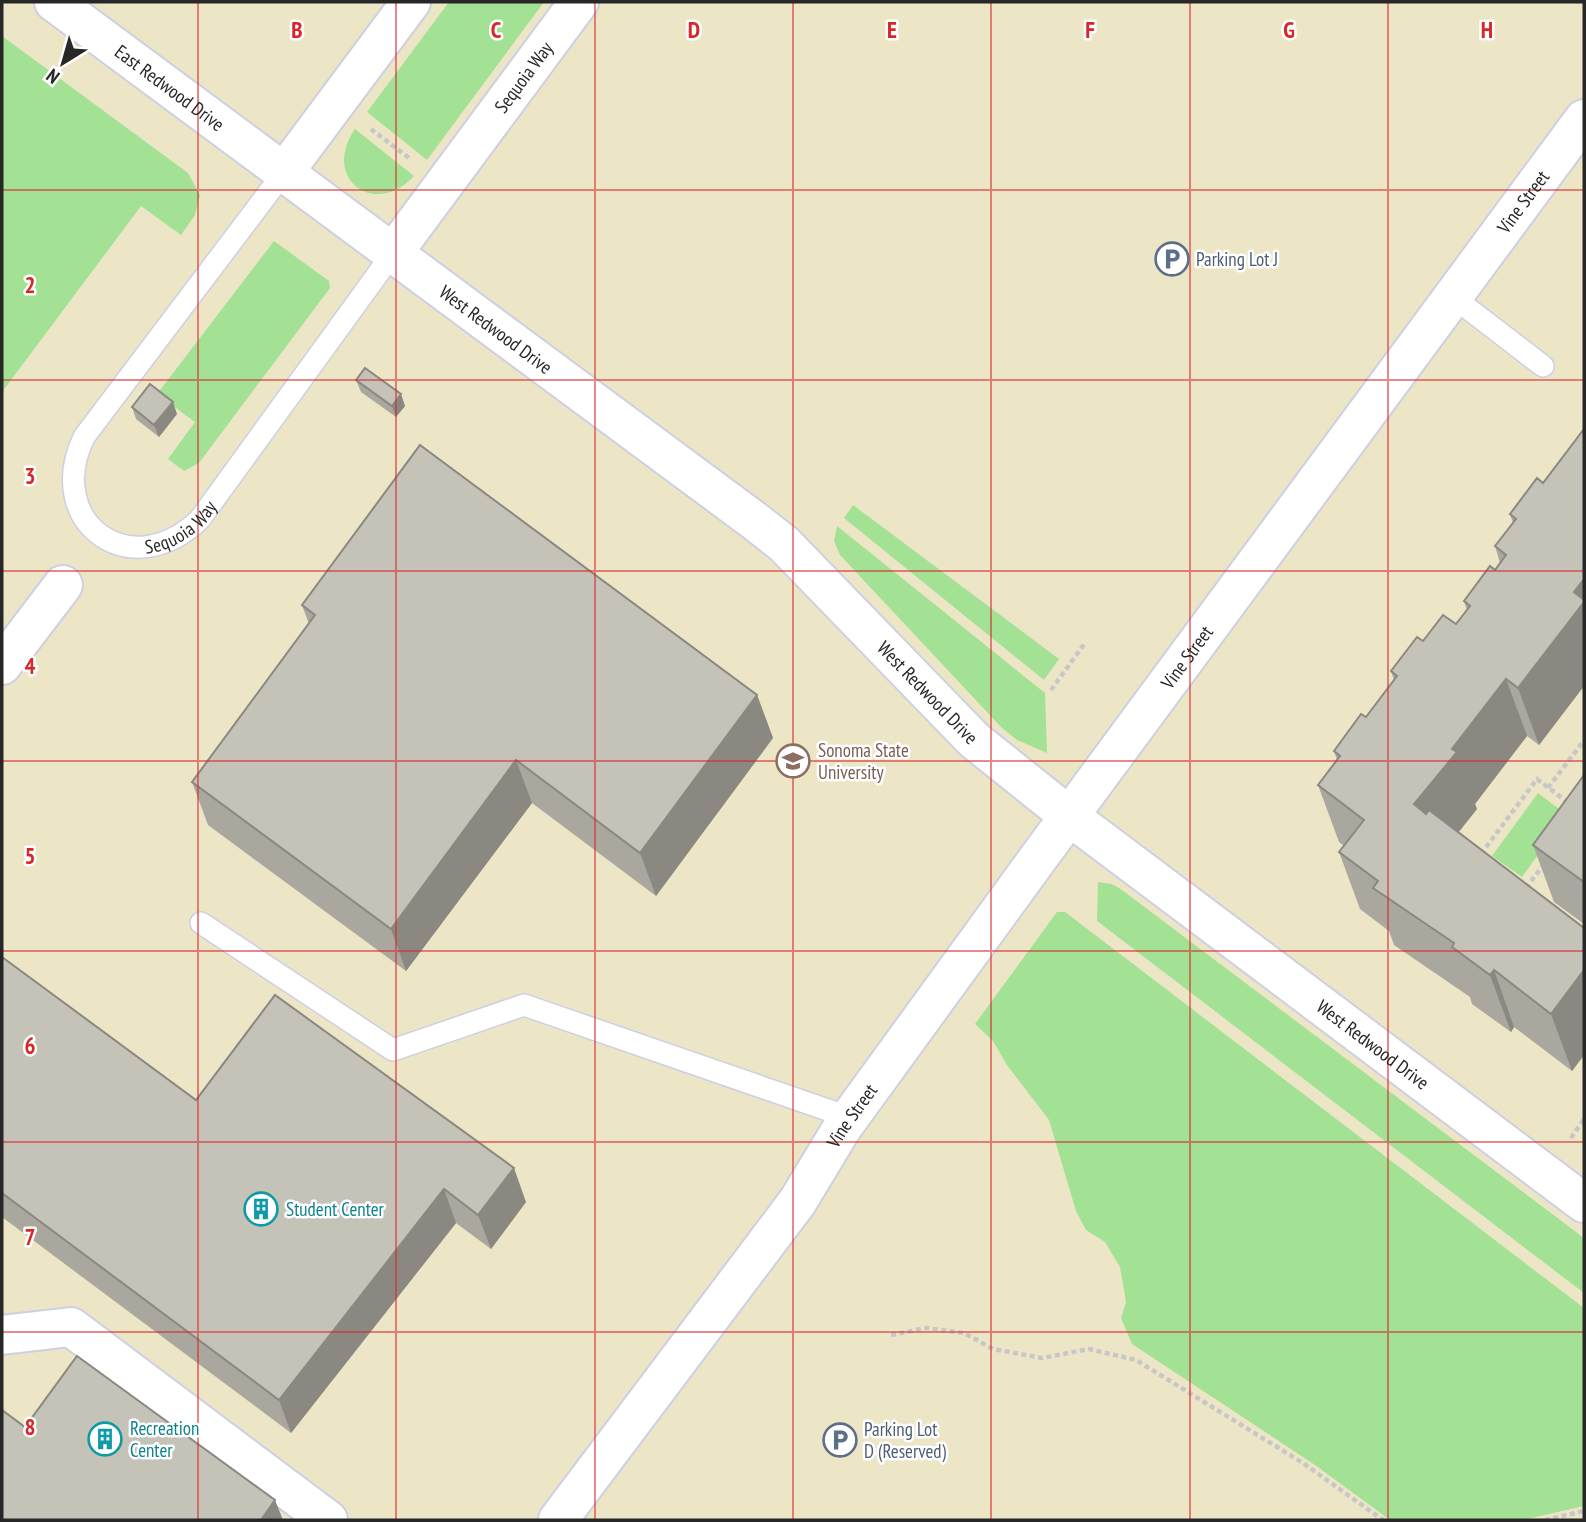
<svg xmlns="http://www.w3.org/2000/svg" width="1586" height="1522" viewBox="0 0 1586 1522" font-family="'PT Sans Narrow',sans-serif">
	<rect width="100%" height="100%" fill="#eae5d8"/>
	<rect fill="#ece6c7" x="2" y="2" width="1582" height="1518"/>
	<g fill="#a3e194">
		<polygon points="449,2 544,2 427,160 367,112"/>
		<polygon points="2,36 188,173 200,195 195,215 181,235 141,206 2,392"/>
		<path d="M355,129L414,176C374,219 321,178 355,129Z"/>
		<polygon points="274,241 329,281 330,288 199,463 184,471 168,459 195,422 157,394"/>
		<polygon points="853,505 1059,659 1044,680 844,518"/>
		<polygon points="837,526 1045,693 1047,753 1017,740 1001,727 840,555 834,541"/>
		<polygon points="1538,793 1567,815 1522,877 1492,856"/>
		<polygon points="1098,882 1112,884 1122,890 1584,1238 1584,1293 1097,921"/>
		<polygon points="1057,912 1065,912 1584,1308 1584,1506 1523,1520 1390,1520 1315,1465 1132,1344 1121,1318 1126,1302 1120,1267 1105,1242 1086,1230 1076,1211 1049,1120 1007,1065 993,1041 975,1024"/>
	</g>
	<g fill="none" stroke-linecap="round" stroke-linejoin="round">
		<defs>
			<g id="lane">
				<path id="s1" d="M285,171L84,437C43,523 131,586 200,519L393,253"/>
				<polyline points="1453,297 1543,366"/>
				<polyline points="201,923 393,1050 524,1005 851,1118"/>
			</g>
			<g id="street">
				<path id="s2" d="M54,2L756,522L784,544L974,740L1069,816L1584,1203"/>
				<polyline points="285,171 411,2"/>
				<path id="s3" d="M393,253L579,2"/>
				<polyline points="2,665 63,585"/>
				<polyline points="2,1335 71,1327 328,1520"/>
				<path id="s4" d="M558,1520L798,1201L842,1128L1039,857L1584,119"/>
			</g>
		</defs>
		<use href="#lane" stroke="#cecfe1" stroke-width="24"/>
		<use href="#street" stroke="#cecfe1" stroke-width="42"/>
		<g stroke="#c7c7c7" stroke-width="4.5" stroke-dasharray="5 3.5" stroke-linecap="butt">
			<polyline points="371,129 409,158"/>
			<polyline points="1051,690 1085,643"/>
			<polyline points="1548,788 1582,743"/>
			<polyline points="1481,854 1537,779 1570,804"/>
			<polyline points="1526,888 1544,864"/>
			<polyline points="1571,1138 1584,1119"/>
			<polyline points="891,1335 926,1328 964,1333 993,1349 1042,1358 1089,1349 1136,1360 1303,1463 1383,1520"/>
			<polyline points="1545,1520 1584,1511"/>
		</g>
		<use href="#lane" stroke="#fff" stroke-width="21"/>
		<use href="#street" stroke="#fff" stroke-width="38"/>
	</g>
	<g fill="#a9a79e">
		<polygon points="356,380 405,406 396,417 361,392"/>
		<polygon points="132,407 177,414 159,437 136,419"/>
		<polygon points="1584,429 1584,686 1539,745 1527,736 1475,804 1477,809 1459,832 1584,928 1584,1055 1572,1071 1514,1027 1511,1032 1472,1004 1470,997 1394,945 1389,931 1360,909 1339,852 1344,846 1339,842 1318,785 1337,760 1334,751 1366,717 1394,680 1391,671 1423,641 1456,624 1467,610 1464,601 1495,570 1500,563 1495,546 1513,523 1510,514 1543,483"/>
		<polygon points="302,605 757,695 773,738 656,896 532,803 406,971 208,825 192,782 309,624"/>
		<polygon points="1584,775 1584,924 1554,902 1533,845"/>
		<polygon points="2,957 196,1100 526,1202 491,1249 456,1223 291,1433 2,1217"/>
	</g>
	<g fill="#8a8881">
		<polygon points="401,394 405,406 396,417 392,406"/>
		<polygon points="173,402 177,414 159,437 154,425"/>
		<polygon points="1584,579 1584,686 1539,745 1518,688 1574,592"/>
		<polygon points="1506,679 1527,736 1475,804 1477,809 1435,861 1414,804 1452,749"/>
		<polygon points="757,695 773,738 656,896 640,853"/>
		<polygon points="516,760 532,803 406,971 391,929"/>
		<polygon points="1494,970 1514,1027 1511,1032 1490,975"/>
		<polygon points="1584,970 1584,1055 1572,1071 1551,1014"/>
		<polygon points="514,1168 526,1202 491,1249 478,1215"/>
		<polygon points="444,1189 456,1223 291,1433 279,1400"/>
		<polygon points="275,1500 283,1520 261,1520"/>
	</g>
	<g fill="#c5c2b8" stroke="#8a8881" stroke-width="2">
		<polygon points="365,368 401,394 392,406 356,380"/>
		<polygon points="150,384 173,402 154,425 132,407"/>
		<polygon points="1584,429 1584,579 1574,592 1584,600 1584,602 1518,688 1506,679 1452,749 1457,752 1414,804 1426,814 1429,810 1584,928 1584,970 1551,1014 1494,970 1490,975 1452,947 1454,943 1373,888 1378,881 1339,852 1364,820 1318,785 1340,756 1334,751 1361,714 1366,717 1397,676 1391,671 1417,637 1423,641 1443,615 1456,624 1470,606 1464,601 1490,566 1495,570 1506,555 1495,546 1516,519 1510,514 1537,478 1543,483"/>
		<polygon points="420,445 757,695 640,853 516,760 391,929 192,782 315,615 302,605"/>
		<polygon points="1584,775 1584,882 1533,845"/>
		<polygon points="2,957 196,1100 275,995 514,1168 478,1215 444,1189 279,1400 2,1193"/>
		<polygon points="77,1356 275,1500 261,1520 2,1520 2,1410 25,1427"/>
	</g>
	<path fill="none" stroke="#d62828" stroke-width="2" stroke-opacity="0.55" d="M198,2V1520M396,2V1520M595,2V1520M793,2V1520M991,2V1520M1190,2V1520M1388,2V1520M2,190H1584M2,380H1584M2,571H1584M2,761H1584M2,951H1584M2,1142H1584M2,1332H1584"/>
	<defs>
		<symbol id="parking-ring" viewBox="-11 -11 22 22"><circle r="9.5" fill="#fff" stroke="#5c6f8a" stroke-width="1.5"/><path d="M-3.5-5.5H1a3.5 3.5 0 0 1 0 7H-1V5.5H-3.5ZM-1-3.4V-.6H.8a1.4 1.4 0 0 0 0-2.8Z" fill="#5c6f8a"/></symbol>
		<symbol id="university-ring" viewBox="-11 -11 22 22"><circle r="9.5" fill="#fff" stroke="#8d6e63" stroke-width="1.5"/><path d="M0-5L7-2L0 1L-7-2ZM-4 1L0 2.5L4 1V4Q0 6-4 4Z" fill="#8d6e63"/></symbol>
		<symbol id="building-ring" viewBox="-11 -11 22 22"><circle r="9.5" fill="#fff" stroke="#0f9aa8" stroke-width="1.5"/><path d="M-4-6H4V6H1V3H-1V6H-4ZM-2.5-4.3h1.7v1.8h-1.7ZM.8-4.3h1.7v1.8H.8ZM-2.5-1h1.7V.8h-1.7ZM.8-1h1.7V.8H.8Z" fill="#0f9aa8"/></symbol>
	</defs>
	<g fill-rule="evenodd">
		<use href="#parking-ring" x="1153" y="240" width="38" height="38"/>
		<use href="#university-ring" x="774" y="742" width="38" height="38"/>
		<use href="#building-ring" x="242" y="1190" width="38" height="38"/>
		<use href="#building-ring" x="86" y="1420" width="38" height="38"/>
		<use href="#parking-ring" x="821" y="1421" width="38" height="38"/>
	</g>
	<g text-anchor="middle" stroke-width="5" stroke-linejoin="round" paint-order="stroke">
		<g font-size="19" fill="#272727" stroke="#fff">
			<text dy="7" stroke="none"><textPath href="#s3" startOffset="219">Sequoia Way</textPath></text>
			<text dy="7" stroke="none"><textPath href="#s2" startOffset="144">East Redwood Drive</textPath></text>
			<text dy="7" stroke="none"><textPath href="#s4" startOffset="1634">Vine Street</textPath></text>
			<text dy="7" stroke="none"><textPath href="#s2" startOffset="550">West Redwood Drive</textPath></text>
			<text dy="7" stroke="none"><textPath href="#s1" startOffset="530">Sequoia Way</textPath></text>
			<text dy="7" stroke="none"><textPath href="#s4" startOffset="1068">Vine Street</textPath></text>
			<text dy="7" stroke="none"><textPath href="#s2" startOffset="1116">West Redwood Drive</textPath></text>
			<text dy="7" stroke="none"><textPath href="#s2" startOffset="1684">West Redwood Drive</textPath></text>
			<text dy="7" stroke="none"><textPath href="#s4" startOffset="500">Vine Street</textPath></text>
		</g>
		<g font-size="19" fill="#4e5e75" stroke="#fff" text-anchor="start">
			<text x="1196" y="266">Parking Lot J</text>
			<text x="864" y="1436">Parking Lot<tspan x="864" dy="22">D (Reserved)</tspan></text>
		</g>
		<g font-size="19" fill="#785e54" stroke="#fff" text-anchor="start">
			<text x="818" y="757">Sonoma State<tspan x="818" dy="22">University</tspan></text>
		</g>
		<g font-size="19" fill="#0d838f" stroke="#fff" text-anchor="start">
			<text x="286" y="1216">Student Center</text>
			<text x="130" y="1435">Recreation<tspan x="130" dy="22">Center</tspan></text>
		</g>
	</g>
	<g font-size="23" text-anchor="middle" font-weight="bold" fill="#d62828" stroke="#fff" stroke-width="5" stroke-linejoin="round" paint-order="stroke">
		<text x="297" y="38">B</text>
		<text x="496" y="38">C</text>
		<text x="694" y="38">D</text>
		<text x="892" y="38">E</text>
		<text x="1090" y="38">F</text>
		<text x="1289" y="38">G</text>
		<text x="1487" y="38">H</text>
		<text x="30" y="293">2</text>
		<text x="30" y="484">3</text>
		<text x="30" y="674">4</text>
		<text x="30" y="864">5</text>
		<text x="30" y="1054">6</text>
		<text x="30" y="1245">7</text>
		<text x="30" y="1435">8</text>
	</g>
	<rect width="1586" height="1522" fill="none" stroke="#272727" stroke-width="7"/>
	<g transform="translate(63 63) rotate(217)" stroke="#ffffff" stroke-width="5" paint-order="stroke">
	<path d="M0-5L12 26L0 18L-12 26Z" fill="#272727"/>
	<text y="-10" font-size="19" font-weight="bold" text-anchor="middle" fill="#272727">N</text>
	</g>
</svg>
